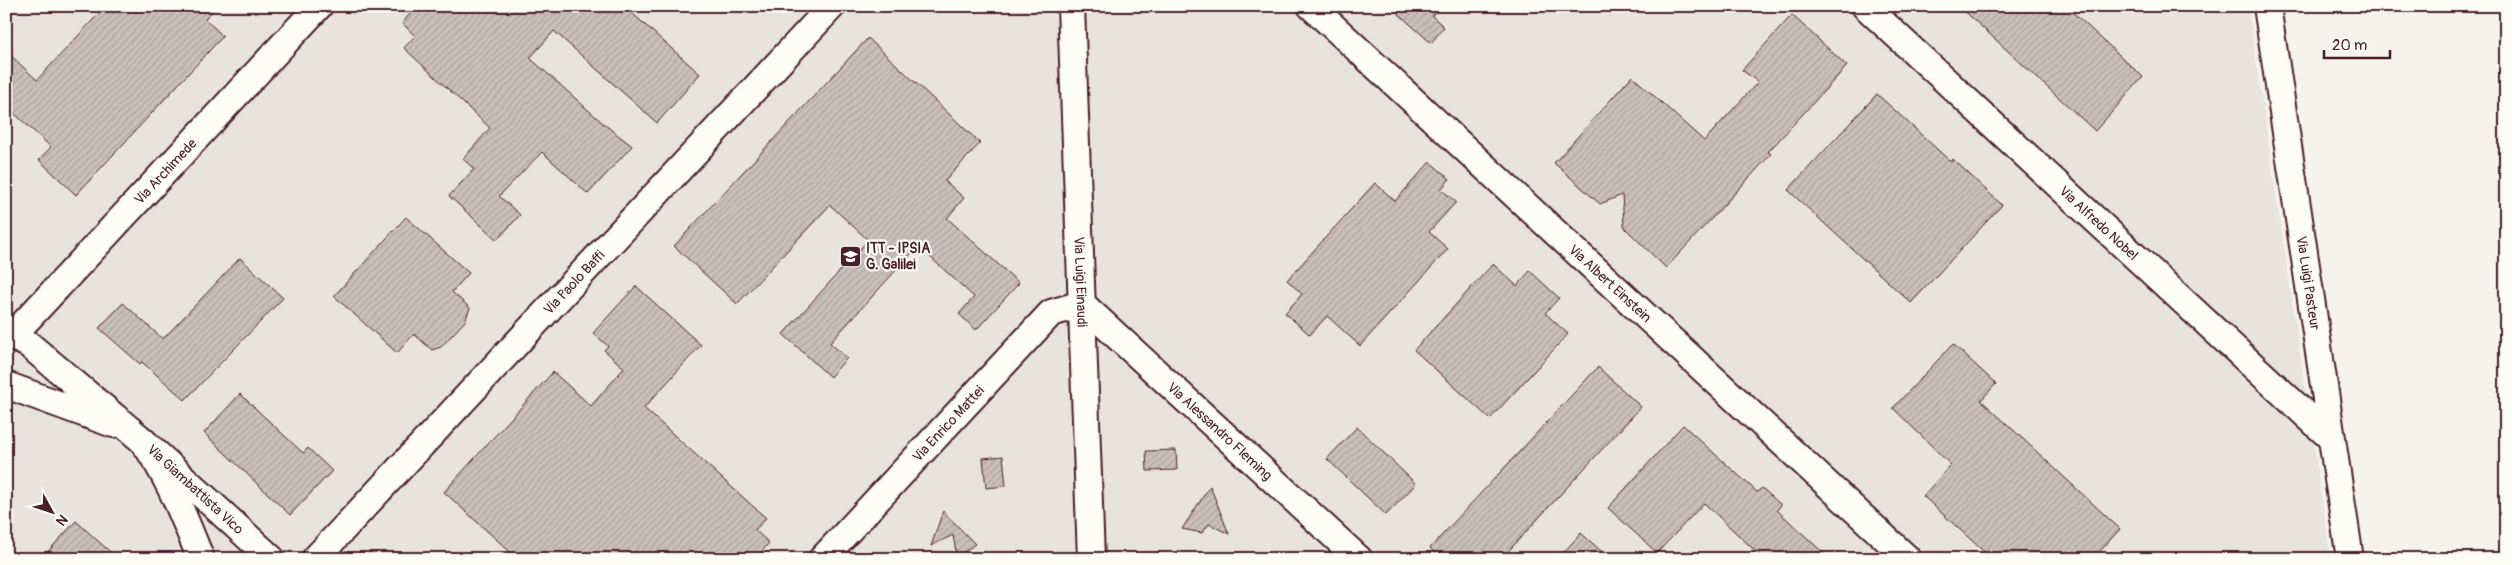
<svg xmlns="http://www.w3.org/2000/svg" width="2512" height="565" viewBox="0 0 2512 565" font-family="Pangolin,sans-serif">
	<defs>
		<pattern id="building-hatch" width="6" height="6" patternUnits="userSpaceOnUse" patternTransform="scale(1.25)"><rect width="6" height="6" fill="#cbbfbe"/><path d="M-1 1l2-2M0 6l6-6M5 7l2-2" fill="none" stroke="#b0a4a3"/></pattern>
	</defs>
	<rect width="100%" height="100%" fill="#f6f3ef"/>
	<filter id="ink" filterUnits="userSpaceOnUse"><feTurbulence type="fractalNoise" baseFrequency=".02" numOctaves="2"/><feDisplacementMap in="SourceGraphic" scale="10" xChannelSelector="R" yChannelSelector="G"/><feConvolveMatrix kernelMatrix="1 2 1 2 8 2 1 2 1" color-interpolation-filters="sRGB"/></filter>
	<g filter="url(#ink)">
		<polygon fill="#e9e3e0" points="6,6 2248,6 2331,559 6,559"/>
		<g fill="url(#building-hatch)" stroke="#4a1f2b">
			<polygon points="106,6 217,6 205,19 223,36 76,195 39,160 51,147 6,106 6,51 37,80"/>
			<polygon points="417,6 624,6 700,74 657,123 554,31 530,58 604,124 632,146 588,194 542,152 499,196 520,215 497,240 449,196 474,169 463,159 490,128 404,48 415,36 402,23"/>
			<polygon points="1390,6 1440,6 1432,16 1444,27 1431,43"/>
			<polygon points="1959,6 2066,6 2143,77 2095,131"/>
			<polygon points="1792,15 1847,66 1768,152 1771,154 1666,268 1626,229 1624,225 1622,195 1600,204 1554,163 1632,76 1704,141 1758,82 1742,70"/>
			<polygon points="868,38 980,143 945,181 964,198 947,218 1019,283 976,330 959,314 974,297 918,246 830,343 847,358 830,377 783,334 868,240 830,205 737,304 674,246"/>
			<polygon points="1877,94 1951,162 1953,159 2002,205 1911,303 1788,190"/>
			<polygon points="1430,162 1450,179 1441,189 1456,202 1429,232 1448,249 1360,346 1327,316 1310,335 1285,313 1302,294 1287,280 1375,183 1395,201"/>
			<polygon points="406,217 469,273 452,292 470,308 465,321 441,347 432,350 414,334 397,353 334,296"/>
			<polygon points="240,258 283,298 185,400 142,362 140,364 99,328 123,303 163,339"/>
			<polygon points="1493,264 1517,286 1530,271 1559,298 1545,313 1568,334 1490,419 1414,350"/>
			<polygon points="636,286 701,345 644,408 766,518 755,530 769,543 755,559 518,559 444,492 553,372 591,406 624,368 604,350 608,346 593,333"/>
			<polygon points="1953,344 1996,384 1981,400 2120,529 2093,559 1992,559 1923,496 1951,465 1893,408"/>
			<polygon points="1598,367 1641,407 1501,559 1441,559 1430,548"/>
			<polygon points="240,394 303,453 308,448 332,471 290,515 204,433"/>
			<polygon points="1683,425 1757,492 1762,488 1781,505 1777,510 1830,559 1764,559 1704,503 1657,553 1608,508"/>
			<polygon points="1357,427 1416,484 1386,515 1327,459"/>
			<polygon points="1176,450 1177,470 1147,471 1146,451"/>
			<polygon points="1003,456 1006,486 986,488 983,458"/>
			<polygon points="1210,486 1229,534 1209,524 1202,533 1182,529"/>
			<polygon points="943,511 975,544 957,558 953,535 931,546"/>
			<polygon points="76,521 118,559 41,559"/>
			<polygon points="1581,533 1610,559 1558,559"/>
		</g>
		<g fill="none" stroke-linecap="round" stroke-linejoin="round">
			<defs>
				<g id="street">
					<path id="s1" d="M1071,6L1091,559"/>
					<path id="s2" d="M1311,6L1908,559"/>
					<path id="s3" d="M1865,6L2332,439"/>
					<path id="s4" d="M2267,6L2350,559"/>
					<polyline points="6,334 28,344 142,440"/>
					<path id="s5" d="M12,336L319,6"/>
					<polyline points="6,385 113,424"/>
					<path id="s6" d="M201,559C184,518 169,476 142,440L272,559"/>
					<path id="s7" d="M315,559L832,6"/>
					<path id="s8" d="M822,559L1051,313L1082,304L1359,559"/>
				</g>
			</defs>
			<use href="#street" stroke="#4a1f2b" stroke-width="30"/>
			<use href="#street" stroke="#fdfcf7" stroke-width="26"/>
		</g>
	</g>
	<defs>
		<symbol id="school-square" viewBox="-11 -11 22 22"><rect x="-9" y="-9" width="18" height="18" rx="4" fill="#4a1f2b" stroke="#fdfcf7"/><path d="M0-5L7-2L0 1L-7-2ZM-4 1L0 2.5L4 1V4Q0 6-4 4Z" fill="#fff"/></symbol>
	</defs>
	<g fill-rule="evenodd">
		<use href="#school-square" x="838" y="244" width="25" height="25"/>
	</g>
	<g text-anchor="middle" stroke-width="4.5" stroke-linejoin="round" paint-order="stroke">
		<g font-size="14" fill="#4a1f2b" stroke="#fdfcf7">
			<text dy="5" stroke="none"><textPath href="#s5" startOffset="225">Via Archimede</textPath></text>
			<text dy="5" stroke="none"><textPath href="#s3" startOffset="319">Via Alfredo Nobel</textPath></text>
			<text dy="5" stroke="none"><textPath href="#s7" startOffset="379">Via Paolo Baffi</textPath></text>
			<text dy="5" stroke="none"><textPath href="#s1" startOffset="276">Via Luigi Einaudi</textPath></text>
			<text dy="5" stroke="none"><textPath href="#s2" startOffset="408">Via Albert Einstein</textPath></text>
			<text dy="5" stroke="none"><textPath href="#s4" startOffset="280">Via Luigi Pasteur</textPath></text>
			<text dy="5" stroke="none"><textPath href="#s8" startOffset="185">Via Enrico Mattei</textPath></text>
			<text dy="5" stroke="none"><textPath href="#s8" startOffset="556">Via Alessandro Fleming</textPath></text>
			<text dy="5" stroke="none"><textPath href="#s6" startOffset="206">Via Giambattista Vico</textPath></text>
		</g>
		<g font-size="14" font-weight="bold" fill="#4a1f2b" stroke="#fdfcf7" text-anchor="start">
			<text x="866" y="253">ITT - IPSIA<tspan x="866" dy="16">G. Galilei</tspan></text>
		</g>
	</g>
	<rect width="2512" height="565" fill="none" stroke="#fdfcf7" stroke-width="25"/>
	<rect x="12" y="12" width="2487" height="540" fill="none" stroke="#4a1f2b" stroke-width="2" filter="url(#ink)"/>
	<g transform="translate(52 512) rotate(130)" stroke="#fdfcf7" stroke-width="4" paint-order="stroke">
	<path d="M0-4L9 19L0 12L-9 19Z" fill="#4a1f2b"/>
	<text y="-8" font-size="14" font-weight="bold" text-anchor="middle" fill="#4a1f2b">N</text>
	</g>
	<path d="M2324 50v8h66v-8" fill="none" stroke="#4a1f2b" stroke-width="2.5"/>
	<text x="2332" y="50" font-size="15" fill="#4a1f2b" stroke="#fdfcf7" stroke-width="4" paint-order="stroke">20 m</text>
</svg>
